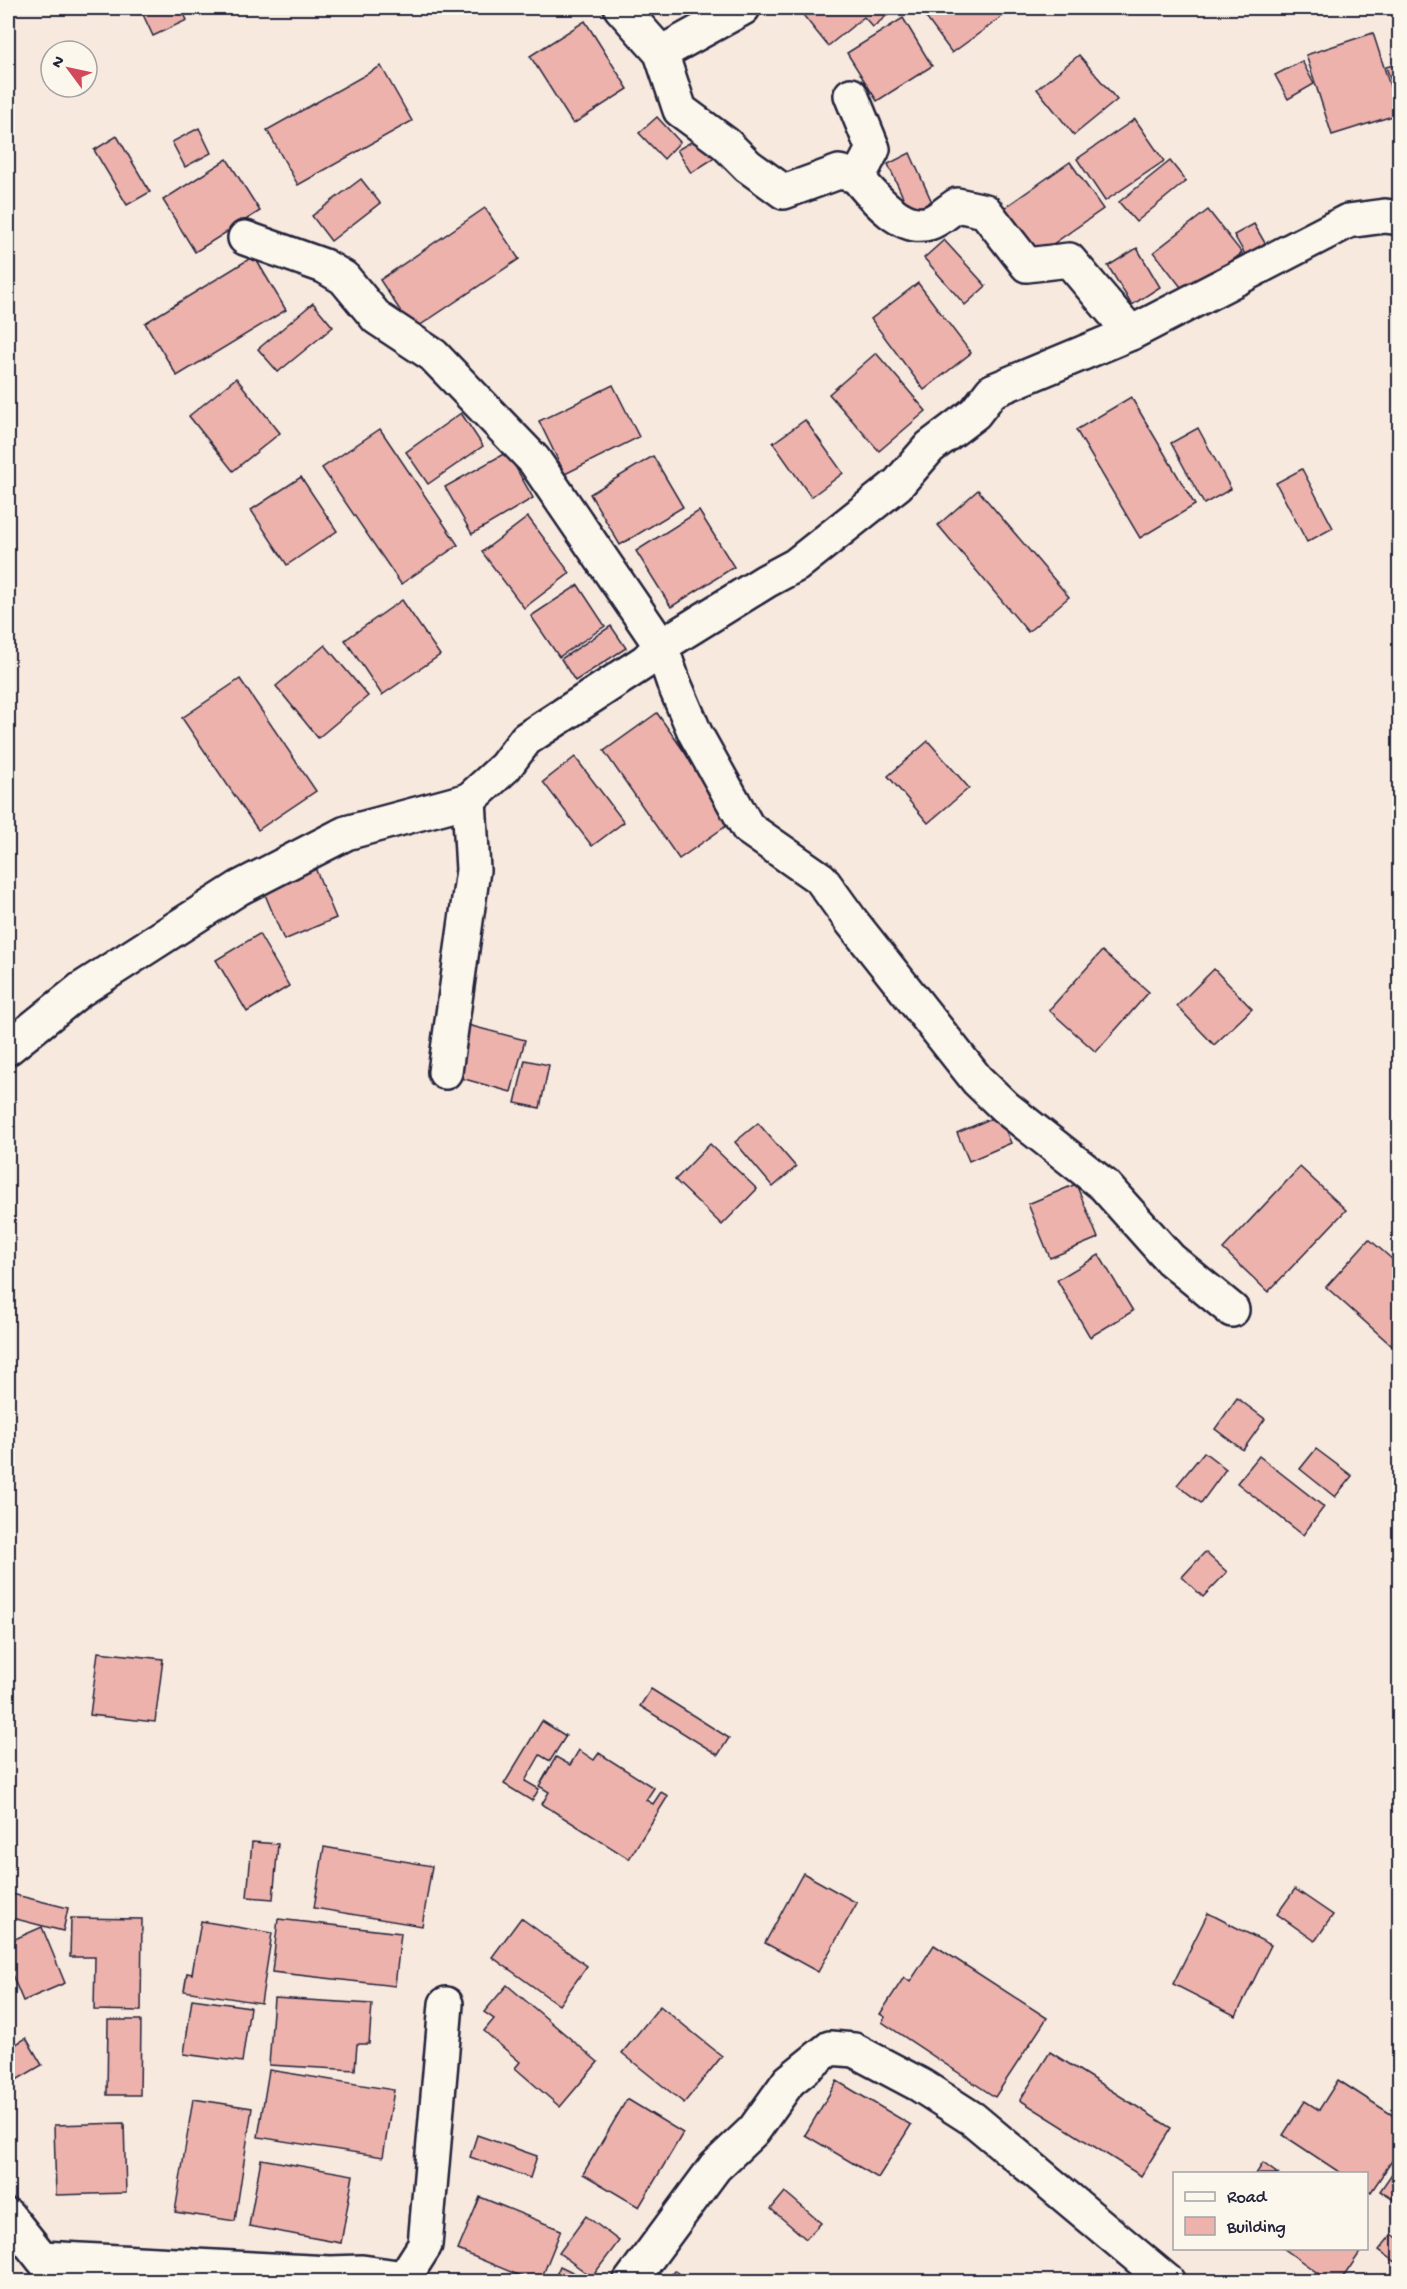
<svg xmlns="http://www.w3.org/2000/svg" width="1407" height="2289" viewBox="0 0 1407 2289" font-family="'Gochi Hand',sans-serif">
	<rect width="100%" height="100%" fill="#f8e9df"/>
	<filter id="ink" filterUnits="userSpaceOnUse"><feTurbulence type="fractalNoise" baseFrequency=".0167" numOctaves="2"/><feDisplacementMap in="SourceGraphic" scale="12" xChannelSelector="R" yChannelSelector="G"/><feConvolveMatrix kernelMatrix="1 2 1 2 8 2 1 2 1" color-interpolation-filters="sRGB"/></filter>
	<g filter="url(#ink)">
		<g fill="#edb2ac" stroke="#22223b" stroke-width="1.5">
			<polygon points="140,8 181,8 187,20 153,36"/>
			<polygon points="802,8 896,8 873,27 864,17 828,46 799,10"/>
			<polygon points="919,8 1014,8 952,53"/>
			<polygon points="903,18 932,66 877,101 847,53"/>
			<polygon points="585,21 628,89 573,124 530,56"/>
			<polygon points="1373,33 1399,114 1332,135 1306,55"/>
			<polygon points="1079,55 1117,100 1074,135 1037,89"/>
			<polygon points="1302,61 1314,84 1288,99 1275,75"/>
			<polygon points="1400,63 1400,105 1386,67"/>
			<polygon points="381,66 412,121 298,185 267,130"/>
			<polygon points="657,117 680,142 664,159 639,133"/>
			<polygon points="1135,119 1164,161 1105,201 1077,159"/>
			<polygon points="199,128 211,153 185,167 172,142"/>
			<polygon points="705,134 719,155 691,173 677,150"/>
			<polygon points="117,136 150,192 127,205 94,150"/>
			<polygon points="910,153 935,209 913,219 888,164"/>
			<polygon points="227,159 260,211 195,252 163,200"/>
			<polygon points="1170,161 1186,181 1136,222 1119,202"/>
			<polygon points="1070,162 1103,209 1033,258 1000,211"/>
			<polygon points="361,179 380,203 331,241 312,216"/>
			<polygon points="485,208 519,259 413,330 380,280"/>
			<polygon points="1208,210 1242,253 1187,295 1154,252"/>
			<polygon points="1254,224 1265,243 1246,256 1234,235"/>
			<polygon points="944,240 986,286 965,305 924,258"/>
			<polygon points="1137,248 1160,287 1132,305 1108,266"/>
			<polygon points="254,256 286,310 177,376 145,323"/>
			<polygon points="918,283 971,353 924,390 871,319"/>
			<polygon points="313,303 333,327 278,372 258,349"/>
			<polygon points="876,353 926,411 879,451 829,394"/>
			<polygon points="236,378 280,433 233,471 189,416"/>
			<polygon points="613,385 639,437 565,474 539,421"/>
			<polygon points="1131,397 1195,505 1140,538 1076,430"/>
			<polygon points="461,413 483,446 428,484 406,452"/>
			<polygon points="805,420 843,473 811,497 773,443"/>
			<polygon points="1198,428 1231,489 1204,504 1171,443"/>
			<polygon points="380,429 458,545 401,584 322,468"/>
			<polygon points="507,452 533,498 472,534 445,487"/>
			<polygon points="653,456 683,507 620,545 590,494"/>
			<polygon points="1302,469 1333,528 1307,542 1276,483"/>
			<polygon points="301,477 337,531 287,565 251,510"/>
			<polygon points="978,490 1069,597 1028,632 938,525"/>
			<polygon points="699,511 734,567 671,607 636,551"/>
			<polygon points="528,517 570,573 524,608 482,552"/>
			<polygon points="578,585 605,626 559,657 531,616"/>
			<polygon points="402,600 440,655 382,695 345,640"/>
			<polygon points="611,626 626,648 575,681 561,659"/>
			<polygon points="325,645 368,696 318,738 276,686"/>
			<polygon points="240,679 316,791 258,830 182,718"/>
			<polygon points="657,713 733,821 679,859 604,751"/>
			<polygon points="928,741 969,788 928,823 888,776"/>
			<polygon points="575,757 624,822 592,846 543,782"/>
			<polygon points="313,863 336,918 284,940 261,885"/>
			<polygon points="259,934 289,986 247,1012 216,960"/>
			<polygon points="1102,951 1149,992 1096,1052 1049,1010"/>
			<polygon points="1214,969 1252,1009 1214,1045 1177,1006"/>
			<polygon points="464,1024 525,1040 511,1092 450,1075"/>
			<polygon points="525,1060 549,1065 540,1108 515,1103"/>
			<polygon points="999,1115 1011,1143 969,1161 957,1133"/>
			<polygon points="758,1123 796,1167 773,1187 735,1142"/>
			<polygon points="710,1144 757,1189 722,1225 675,1180"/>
			<polygon points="1300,1167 1346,1210 1268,1292 1223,1249"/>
			<polygon points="1076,1184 1098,1238 1050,1258 1028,1204"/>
			<polygon points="1369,1239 1400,1266 1400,1353 1326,1287"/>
			<polygon points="1099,1255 1133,1311 1090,1337 1057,1280"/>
			<polygon points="1237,1398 1265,1419 1243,1450 1215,1429"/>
			<polygon points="1316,1449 1352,1476 1335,1497 1300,1469"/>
			<polygon points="1204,1452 1226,1469 1201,1503 1177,1485"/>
			<polygon points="1259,1456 1324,1507 1303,1535 1237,1483"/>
			<polygon points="1205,1552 1227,1572 1203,1597 1182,1577"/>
			<polygon points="98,1652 163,1659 155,1722 90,1715"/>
			<polygon points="651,1689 729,1738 718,1755 640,1706"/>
			<polygon points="542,1721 566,1736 550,1761 540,1755 525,1781 539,1789 532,1801 504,1784"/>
			<polygon points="579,1750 594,1760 599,1753 654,1788 646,1800 653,1804 661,1792 668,1796 629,1859 542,1804 549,1792 539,1786 556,1757 570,1765"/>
			<polygon points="252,1842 278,1844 273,1899 247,1897"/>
			<polygon points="324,1847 432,1866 422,1926 314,1908"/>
			<polygon points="803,1873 857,1903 818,1972 765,1943"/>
			<polygon points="1295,1889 1333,1915 1315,1941 1277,1914"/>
			<polygon points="8,1893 68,1908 63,1931 8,1917"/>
			<polygon points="1208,1913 1271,1945 1236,2016 1173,1984"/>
			<polygon points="71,1918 142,1919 141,2011 94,2010 95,1957 70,1957"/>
			<polygon points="521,1918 587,1966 559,2005 492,1957"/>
			<polygon points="278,1919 401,1933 395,1986 272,1972"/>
			<polygon points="201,1921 272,1933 261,2003 184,1991 187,1973 192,1974"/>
			<polygon points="42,1927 65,1983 23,2001 8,1965 8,1942"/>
			<polygon points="934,1945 1047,2018 995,2097 882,2022 885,2017 880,2014 904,1977 910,1982"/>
			<polygon points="507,1985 598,2062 560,2107 515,2068 520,2062 484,2031 494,2019 484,2012"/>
			<polygon points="274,1998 372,2004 369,2044 357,2044 355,2070 269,2065"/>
			<polygon points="192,1999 250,2007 242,2062 184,2054"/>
			<polygon points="660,2006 722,2056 684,2103 622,2053"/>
			<polygon points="108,2020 141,2020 140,2095 107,2095"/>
			<polygon points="26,2038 42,2065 13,2082 8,2073 8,2049"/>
			<polygon points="1050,2052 1171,2128 1141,2176 1020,2100"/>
			<polygon points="269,2070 394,2090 383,2157 258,2137"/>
			<polygon points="1338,2080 1400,2120 1400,2149 1371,2192 1366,2189 1366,2174 1342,2174 1283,2135 1305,2101 1319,2110"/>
			<polygon points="837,2081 911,2125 878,2178 805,2135"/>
			<polygon points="193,2099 252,2108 235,2221 175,2212"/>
			<polygon points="627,2099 683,2133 639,2207 583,2174"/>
			<polygon points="124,2123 126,2193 56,2195 54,2125"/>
			<polygon points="477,2135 537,2156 530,2178 470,2157"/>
			<polygon points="261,2159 353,2175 341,2243 249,2226"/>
			<polygon points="1400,2162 1400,2204 1380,2191"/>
			<polygon points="1263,2163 1278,2174 1256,2174"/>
			<polygon points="785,2192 821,2223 806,2239 771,2209"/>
			<polygon points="480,2197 561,2230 540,2282 535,2282 458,2250"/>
			<polygon points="586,2216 619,2241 592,2277 559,2253"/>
			<polygon points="1392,2234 1400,2240 1400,2265 1379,2250"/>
			<polygon points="1283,2248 1363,2248 1340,2282 1330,2282"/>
			<polygon points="560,2266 593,2282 553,2282"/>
			<polygon points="675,2270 689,2282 665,2282"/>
			<polygon points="8,2271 14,2281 14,2282 8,2282"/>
		</g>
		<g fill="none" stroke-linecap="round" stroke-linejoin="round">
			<defs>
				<g id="minor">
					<polyline points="621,8 661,53 680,110 726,144 748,166 784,192 839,172 861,177"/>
					<polyline points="661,53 743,8"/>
					<path d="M851,95L873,149L862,170L861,182C876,200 903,231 929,223C939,220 949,210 957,205L985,211L1027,265L1069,260L1131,333"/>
					<polyline points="245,238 324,266 344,278 377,318 433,355 534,460 661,646 646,661 526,739 505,767 469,800 473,870 445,1072"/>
					<polyline points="8,1048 80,990 239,888 346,833 469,800"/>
					<polyline points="1232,1310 1170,1259 1104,1185 1005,1107 977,1080 852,922 821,879 748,828 695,733 673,681 661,646 766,581 796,565 898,484 930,447 975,413 992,391 1131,333 1348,221 1385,216 1400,218"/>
					<polyline points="42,2258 330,2273 362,2272 404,2278 425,2245 446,2004"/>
					<polyline points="630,2282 715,2167 754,2130 789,2081 830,2048 854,2050 920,2085 973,2119 1168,2282"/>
				</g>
				<polyline id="tertiary" points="8,2216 61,2282"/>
			</defs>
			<use href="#minor" stroke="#22223b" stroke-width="38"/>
			<use href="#tertiary" stroke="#22223b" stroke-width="38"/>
			<use href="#minor" stroke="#fbf7ec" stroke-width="33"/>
			<use href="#tertiary" stroke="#fbf7ec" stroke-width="33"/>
		</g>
	</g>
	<rect width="1407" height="2289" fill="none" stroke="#fbf7ec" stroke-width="30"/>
	<rect x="15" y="15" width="1377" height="2259" fill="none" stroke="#22223b" stroke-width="2" filter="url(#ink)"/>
	<rect x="1173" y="2172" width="195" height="78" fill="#fbf7ec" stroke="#a4a2a5" stroke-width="1.5"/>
	<rect x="1185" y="2192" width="30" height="9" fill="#fbf7ec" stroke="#a4a2a5" stroke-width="1.5"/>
	<text x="1227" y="2202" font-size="18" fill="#22223b">Road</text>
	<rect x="1185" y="2217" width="30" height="18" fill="#edb2ac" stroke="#a4a2a5" stroke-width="1.5"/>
	<text x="1227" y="2232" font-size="18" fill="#22223b">Building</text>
	<g transform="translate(69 69) rotate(303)"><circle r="28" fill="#fbf7ec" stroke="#a4a2a5" stroke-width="1.5"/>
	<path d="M0-4.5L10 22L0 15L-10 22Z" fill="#d1495b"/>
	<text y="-9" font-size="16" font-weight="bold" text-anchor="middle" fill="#22223b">N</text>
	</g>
</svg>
